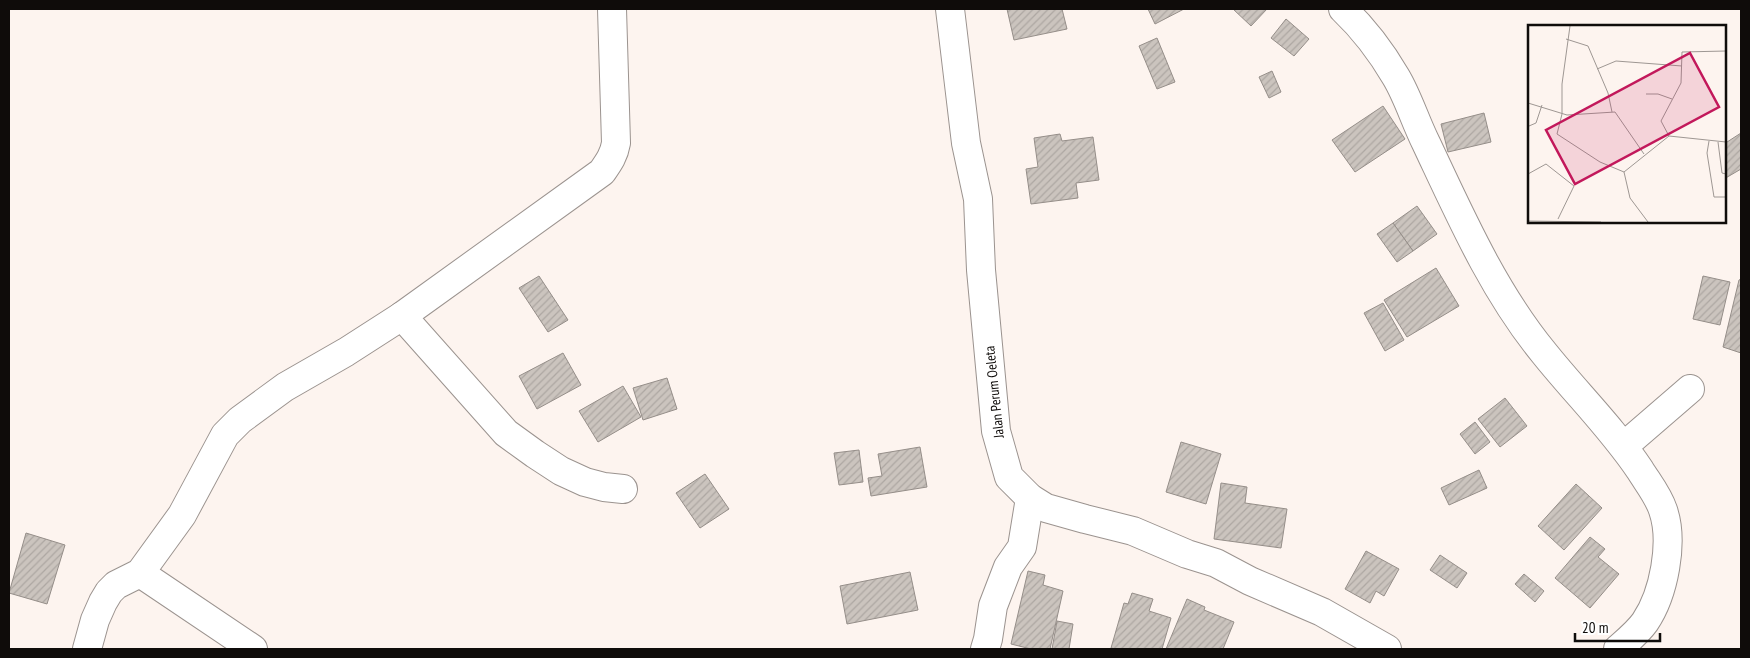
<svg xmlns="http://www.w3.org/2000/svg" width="1750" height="658" viewBox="0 0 1750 658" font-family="'PT Sans Narrow',sans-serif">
	<defs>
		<pattern id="building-hatch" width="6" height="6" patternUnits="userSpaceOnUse" patternTransform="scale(1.25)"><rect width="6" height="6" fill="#cbc4be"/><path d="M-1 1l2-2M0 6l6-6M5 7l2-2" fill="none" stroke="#ada7a2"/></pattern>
	</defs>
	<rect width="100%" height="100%" fill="#fdf4ef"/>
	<g fill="url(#building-hatch)" stroke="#958e89">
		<polygon points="1007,9 1062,9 1067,29 1014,40"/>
		<polygon points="1148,9 1184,9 1155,24"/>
		<polygon points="1233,9 1267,9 1251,26"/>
		<polygon points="1286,19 1309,39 1294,56 1271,38"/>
		<polygon points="1157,38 1175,82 1157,89 1139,46"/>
		<polygon points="1272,71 1281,92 1269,98 1259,77"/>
		<polygon points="1383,106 1405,139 1355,172 1332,140"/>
		<polygon points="1484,113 1491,142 1448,152 1441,124"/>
		<polygon points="1741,133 1741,169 1724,179 1724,144"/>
		<polygon points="1060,134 1062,141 1093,137 1099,180 1076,183 1078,198 1031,204 1026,169 1038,167 1034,138"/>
		<polygon points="1417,206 1437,234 1413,251 1393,223"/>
		<polygon points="1393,223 1413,251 1397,262 1377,234"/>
		<polygon points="1436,268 1459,306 1407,337 1384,300"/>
		<polygon points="539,276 568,320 548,332 519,288"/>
		<polygon points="1703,276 1730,282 1720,325 1693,319"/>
		<polygon points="1741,279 1741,353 1723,347 1739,280"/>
		<polygon points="1383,303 1404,340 1385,351 1364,313"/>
		<polygon points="563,353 581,385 537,409 519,376"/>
		<polygon points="667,378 677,409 643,420 633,388"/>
		<polygon points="623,386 641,417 598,442 579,411"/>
		<polygon points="1505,398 1527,426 1500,447 1478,419"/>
		<polygon points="1475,422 1490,442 1475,454 1460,434"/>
		<polygon points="1181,442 1221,454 1206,504 1166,492"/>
		<polygon points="920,447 927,487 871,496 868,478 882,476 878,454"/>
		<polygon points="859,450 863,482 839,485 834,453"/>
		<polygon points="1479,470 1487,488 1449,505 1441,488"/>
		<polygon points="705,474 729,509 700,528 676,493"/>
		<polygon points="1221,483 1247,487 1245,503 1287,509 1281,548 1214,539"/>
		<polygon points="1576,484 1602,508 1564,550 1538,526"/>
		<polygon points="26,533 65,545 47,604 9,593"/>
		<polygon points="1590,537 1605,549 1598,557 1619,574 1590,608 1555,578"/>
		<polygon points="1366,551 1399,569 1384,596 1376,591 1370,603 1345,589"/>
		<polygon points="1440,555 1467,573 1457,588 1430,570"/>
		<polygon points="1028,571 1045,575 1043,585 1063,591 1050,649 1031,649 1011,644"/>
		<polygon points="910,572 918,610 847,624 840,586"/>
		<polygon points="1524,574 1544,591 1535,602 1515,584"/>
		<polygon points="1132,593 1153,599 1149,611 1171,618 1162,649 1116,649 1111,648 1124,603 1128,604"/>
		<polygon points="1187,599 1205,607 1204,610 1234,622 1223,649 1166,649"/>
		<polygon points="1057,621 1073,624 1069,649 1052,649"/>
	</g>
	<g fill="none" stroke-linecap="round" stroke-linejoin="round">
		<defs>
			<g id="street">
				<polyline points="950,9 966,143 978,199 981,270 996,431 1009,477 1030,498 1046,508 1085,519 1133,531 1187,554 1216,563 1250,581 1322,612 1387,649"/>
				<path d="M1343,9C1363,28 1382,53 1396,77C1408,97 1415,121 1426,143C1460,215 1493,291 1544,353C1576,393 1612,428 1640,470C1648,483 1658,495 1663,510C1674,542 1664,594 1645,622C1638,632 1627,641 1618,649"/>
				<polyline points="402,316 506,433 535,454 561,471 585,482 604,487 623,489"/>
				<polyline points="1624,446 1690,389"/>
				<polyline points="140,573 253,649"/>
				<path d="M87,649L95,620L103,602L109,592L116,585L140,573L182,515L225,435L240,420L285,387L346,352L402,316L602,172C609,162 614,155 616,143L612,9"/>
				<polyline points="985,649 988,639 993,606 1008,567 1022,547 1030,498"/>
			</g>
		</defs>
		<use href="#street" stroke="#9b938f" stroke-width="30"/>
		<use href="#street" stroke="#fff" stroke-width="28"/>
	</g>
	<g text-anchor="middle" stroke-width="5" stroke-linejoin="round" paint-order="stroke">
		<g font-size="14" fill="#0f0c0a" stroke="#fff">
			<text transform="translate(994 392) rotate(-96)" y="5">Jalan Perum Oeleta</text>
		</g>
	</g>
	<g transform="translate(1528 25)">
		<rect width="198" height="198" fill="#fdf4ef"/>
		<path fill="none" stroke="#9e9793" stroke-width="1" d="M42,1L34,59V89L29,109L72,137L96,147L102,173L120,197M38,14L60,21L80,68L84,87M69,44L88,36L154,41M118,69H130L144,74M0,78L39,90L87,87L116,129M1,101L8,98L14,80M141,111L133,96L153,58L154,27L198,26M181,116L179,128L186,172H198M190,117L194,148L198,149M96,147L141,111L198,117M0,149L18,139L46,161L30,194M0,196L73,197"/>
		<path fill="#c2185b" fill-opacity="0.15" stroke="#c2185b" stroke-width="2.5" d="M162,28L191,82L47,159L18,105Z"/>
		<rect width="198" height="198" fill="none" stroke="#0f0c0a" stroke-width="2.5"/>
	</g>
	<rect width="1750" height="658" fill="none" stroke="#0f0c0a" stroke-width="20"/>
	<path d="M1575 633v8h85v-8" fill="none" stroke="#0f0c0a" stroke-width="2.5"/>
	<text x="1582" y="633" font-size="15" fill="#0f0c0a" stroke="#ffffff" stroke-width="4" paint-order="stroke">20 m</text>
</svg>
